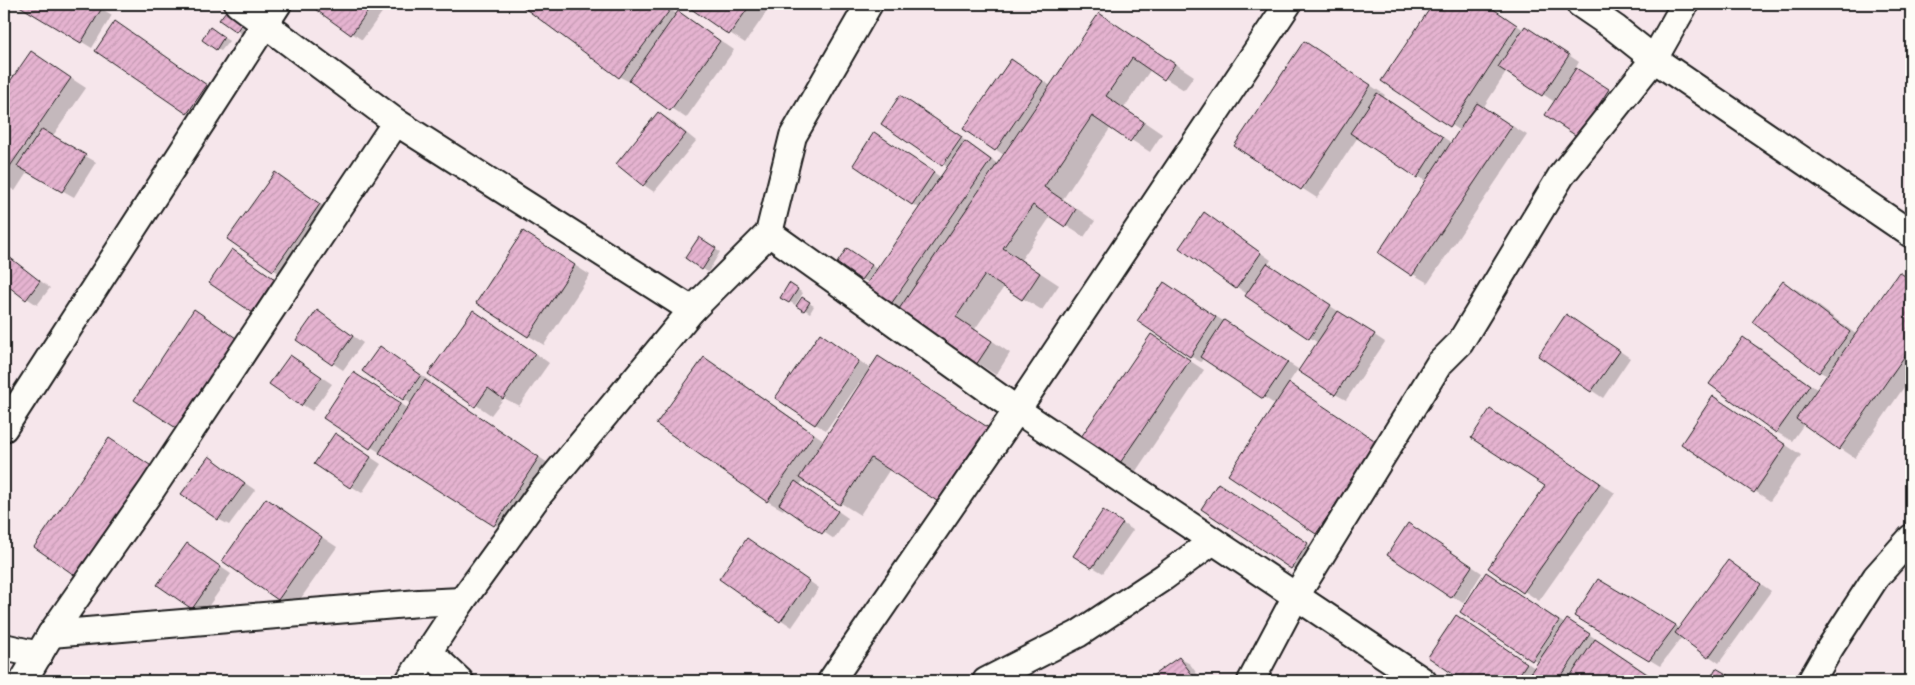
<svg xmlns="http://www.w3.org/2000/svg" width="1915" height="685" viewBox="0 0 1915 685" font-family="'Shantell Sans',sans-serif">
	<defs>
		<pattern id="building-hatch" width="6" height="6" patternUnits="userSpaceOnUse" patternTransform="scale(1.25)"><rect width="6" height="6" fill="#e5b3d0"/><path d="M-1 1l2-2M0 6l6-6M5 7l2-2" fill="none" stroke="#c499b2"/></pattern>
	</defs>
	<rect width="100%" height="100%" fill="#f6e6eb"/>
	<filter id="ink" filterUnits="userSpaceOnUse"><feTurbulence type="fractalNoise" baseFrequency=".02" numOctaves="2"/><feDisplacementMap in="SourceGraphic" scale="10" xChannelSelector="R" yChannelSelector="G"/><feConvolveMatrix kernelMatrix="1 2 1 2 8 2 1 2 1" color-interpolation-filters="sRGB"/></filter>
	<g filter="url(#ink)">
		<g fill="#0003">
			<polygon points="19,4 94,4 112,15 92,48"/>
			<polygon points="310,4 381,4 386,7 362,40"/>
			<polygon points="521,4 663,4 678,15 679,13 694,22 734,50 686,118 636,85 620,77"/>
			<polygon points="678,4 772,4 745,43 689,6 687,9"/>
			<polygon points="1434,4 1485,4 1524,30 1526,27 1536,33 1579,62 1575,69 1619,96 1589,142 1555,102 1507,71 1483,108 1527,135 1428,283 1413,274 1427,182 1358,137 1317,198 1236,146 1319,51 1385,95 1383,98 1452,143 1460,131 1383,81"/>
			<polygon points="1656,4 1681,4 1674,14"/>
			<polygon points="1100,14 1194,76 1184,90 1151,69 1124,108 1162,134 1150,152 1111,127 1063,199 1095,221 1084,237 1051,216 1021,260 1059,285 1042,310 1004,287 975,329 1010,353 996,375 890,305 869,283 862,279 853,252 878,270 920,208 912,204 885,140 942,178 949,168 943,164 912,103 998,164 1004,155 965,129 1022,67 1051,86"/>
			<polygon points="231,15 247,26 242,34 221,20"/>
			<polygon points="126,29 217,92 198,120 187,113"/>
			<polygon points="215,32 229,41 221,51 216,49"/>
			<polygon points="31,52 86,88 52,137 96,162 74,197 28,171 15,191 4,184 4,92"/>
			<polygon points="658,113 669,119 696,141 654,192 644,185 617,164"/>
			<polygon points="275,173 335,214 289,279 274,270"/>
			<polygon points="1215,220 1271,260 1268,265 1385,342 1346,400 1335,394 1318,343 1237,287"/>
			<polygon points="524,233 590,275 544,345 529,336"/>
			<polygon points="704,242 720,252 708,272 703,269"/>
			<polygon points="4,254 50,288 37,305 4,282"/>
			<polygon points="1900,273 1911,280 1911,377 1855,458 1804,424 1792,441 1776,432 1744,339 1759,347 1818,390 1828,376 1820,372 1783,283 1799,291 1857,335"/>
			<polygon points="790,285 803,293 795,305 782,297"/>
			<polygon points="1175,290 1298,369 1288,384 1392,451 1332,542 1229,475 1276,405 1203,358 1201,362 1190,356"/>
			<polygon points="802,299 814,306 810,313 798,305"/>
			<polygon points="474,312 489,320 549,363 519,406 504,398 491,415 430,373"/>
			<polygon points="328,318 363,343 343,370 298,340"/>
			<polygon points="209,320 251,348 192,436 176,427"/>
			<polygon points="1577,322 1630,358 1603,398 1540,356"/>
			<polygon points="831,341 871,369 890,469 860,515 804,480 800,485 848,518 834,539 785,506 783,510 767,501 704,358 719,367 825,441 866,377 864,376 826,430 815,424"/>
			<polygon points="1166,345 1204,370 1136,471 1083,436"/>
			<polygon points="380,347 431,382 429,384 554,467 510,534 325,418 364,379 409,409 412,404 404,399"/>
			<polygon points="290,356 332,384 312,411 271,384"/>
			<polygon points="1729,407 1801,455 1770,501 1683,444"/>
			<polygon points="1491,410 1615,493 1539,601 1490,568 1547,486"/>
			<polygon points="346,441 381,464 362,493 351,486"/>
			<polygon points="209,458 255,490 229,525 218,519"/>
			<polygon points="1229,491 1318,551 1302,574 1203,509"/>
			<polygon points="266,500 337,547 294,608 224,560"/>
			<polygon points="1114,518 1133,530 1103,573 1074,556"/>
			<polygon points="1419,531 1482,573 1463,603 1388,555"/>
			<polygon points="187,544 231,574 203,614 192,608"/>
			<polygon points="758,546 819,588 792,627 720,579"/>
			<polygon points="1728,561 1771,591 1719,663 1682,637 1660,666 1576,616 1598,581 1680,629"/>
			<polygon points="1502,583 1565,624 1578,627 1659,681 1466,681 1429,657 1471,626 1535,668 1539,663 1462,612"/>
			<polygon points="1179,658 1190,664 1202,681 1147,681"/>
		</g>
		<g fill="url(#building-hatch)" stroke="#1c1c1c">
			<polygon points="16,4 95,4 102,8 81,43"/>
			<polygon points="308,4 373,4 351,35"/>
			<polygon points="519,4 661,4 670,10 619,78"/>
			<polygon points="684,4 751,4 729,35"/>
			<polygon points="1433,4 1486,4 1517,25 1450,127 1381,81"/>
			<polygon points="226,11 243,22 236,32 219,20"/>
			<polygon points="678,11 720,41 670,111 629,81"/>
			<polygon points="1099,13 1175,64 1164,80 1132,58 1106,96 1144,122 1130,142 1092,116 1044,187 1076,209 1065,227 1033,205 1003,248 1040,273 1022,300 985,275 956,317 992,341 976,365 897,312"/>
			<polygon points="115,21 207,85 187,114 95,51"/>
			<polygon points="1525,26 1569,55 1542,96 1498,67"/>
			<polygon points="210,27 224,37 216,50 202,40"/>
			<polygon points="1304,41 1371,85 1301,190 1234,146"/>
			<polygon points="31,51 71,78 4,175 4,90"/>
			<polygon points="1011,59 1043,81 995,151 963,129"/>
			<polygon points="1576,68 1609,89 1578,137 1545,115"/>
			<polygon points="1377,93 1443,137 1417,178 1350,133"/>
			<polygon points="900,95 962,137 942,166 881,124"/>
			<polygon points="1477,103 1512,126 1412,276 1378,253"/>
			<polygon points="658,112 686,134 643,186 616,164"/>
			<polygon points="42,129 86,155 62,192 17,166"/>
			<polygon points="874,132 934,172 912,205 853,165"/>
			<polygon points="965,141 991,160 889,307 863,289"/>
			<polygon points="275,172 320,204 273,271 227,239"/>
			<polygon points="1204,212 1261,253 1236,289 1179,248"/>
			<polygon points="523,231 575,265 528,337 476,303"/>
			<polygon points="699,237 716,248 702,270 685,258"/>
			<polygon points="847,248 872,265 861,280 837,263"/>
			<polygon points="232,249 279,282 256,315 209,283"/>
			<polygon points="4,253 40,281 26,300 4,283"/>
			<polygon points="1267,263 1331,305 1309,339 1245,296"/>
			<polygon points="1899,272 1911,280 1911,347 1839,450 1796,419"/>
			<polygon points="1783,281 1850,332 1819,373 1752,322"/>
			<polygon points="1164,282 1216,317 1190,357 1137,321"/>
			<polygon points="789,283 798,289 789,303 780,298"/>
			<polygon points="802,297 810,302 804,311 796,306"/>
			<polygon points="194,309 236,338 176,428 134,400"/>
			<polygon points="317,310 353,336 332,365 296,340"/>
			<polygon points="473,310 535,353 503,399 488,388 475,407 428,374"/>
			<polygon points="1338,311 1375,334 1335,395 1298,371"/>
			<polygon points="1566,314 1620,351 1591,392 1538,356"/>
			<polygon points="1224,320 1288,362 1263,399 1200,357"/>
			<polygon points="820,333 859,361 815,425 775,398"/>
			<polygon points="1151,334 1190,360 1120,463 1081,437"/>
			<polygon points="1743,337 1810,385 1776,433 1709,384"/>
			<polygon points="380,346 421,375 403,400 362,371"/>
			<polygon points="290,355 322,377 301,406 269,384"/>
			<polygon points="878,356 989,428 940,503 871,458 840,505 799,478"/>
			<polygon points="704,357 814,434 767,502 656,424"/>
			<polygon points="353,372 401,403 370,449 323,418"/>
			<polygon points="425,380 539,457 494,526 379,453"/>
			<polygon points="1289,383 1377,442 1316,534 1228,475"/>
			<polygon points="1713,396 1786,445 1754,493 1681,444"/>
			<polygon points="1490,409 1600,483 1523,593 1488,568 1545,486 1471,438"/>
			<polygon points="335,433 371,457 350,488 314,464"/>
			<polygon points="109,438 156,469 80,579 34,547"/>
			<polygon points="209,456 245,483 218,520 181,494"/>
			<polygon points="795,481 838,511 822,534 779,504"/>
			<polygon points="1218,483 1308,543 1291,569 1201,509"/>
			<polygon points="266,498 322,537 278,600 222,561"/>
			<polygon points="1103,510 1123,523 1092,568 1073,556"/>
			<polygon points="1408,523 1472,566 1451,598 1387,555"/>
			<polygon points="747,538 809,581 780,622 719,579"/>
			<polygon points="187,543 221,567 192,609 157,585"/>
			<polygon points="1728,560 1761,584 1708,658 1675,633"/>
			<polygon points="1486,572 1559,621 1532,661 1460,612"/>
			<polygon points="1598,579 1676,625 1649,661 1574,616"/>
			<polygon points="1456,615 1527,663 1515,681 1463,681 1428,657"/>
			<polygon points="1567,619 1590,634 1558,681 1525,681"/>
			<polygon points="1595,639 1647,674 1642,681 1567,681"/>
			<polygon points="1179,657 1197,681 1145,681"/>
			<polygon points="1716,668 1735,679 1734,681 1709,681"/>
		</g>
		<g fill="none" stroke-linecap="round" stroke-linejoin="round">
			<defs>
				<g id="street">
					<polyline points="238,4 396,122 692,310 769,233 793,136 869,4"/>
					<polyline points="1580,4 1615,28 1654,59 1911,234"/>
					<polyline points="396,122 152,489 51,634 419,603 462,601"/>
					<polyline points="769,233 1017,410 1423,681"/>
					<polyline points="4,428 278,4"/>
					<polyline points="4,647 39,655"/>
					<polyline points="428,651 460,681"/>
					<polyline points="23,681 51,634"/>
					<polyline points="409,681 462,601 538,496 692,310"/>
					<polyline points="831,681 1017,410 1288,4"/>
					<polyline points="986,681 1078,634 1164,577 1213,541"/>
					<polyline points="1251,681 1296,596 1439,364 1460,343 1561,176 1654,59 1685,4"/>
					<polyline points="1811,681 1830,648 1876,577 1911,538"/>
				</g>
			</defs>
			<use href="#street" stroke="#1c1c1c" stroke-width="30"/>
			<use href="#street" stroke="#fdfcf7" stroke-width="26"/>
		</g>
	</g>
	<rect width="1915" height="685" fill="none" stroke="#fdfcf7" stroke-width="20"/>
	<rect x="10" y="10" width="1895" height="665" fill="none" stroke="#1c1c1c" stroke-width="2" filter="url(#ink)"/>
</svg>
